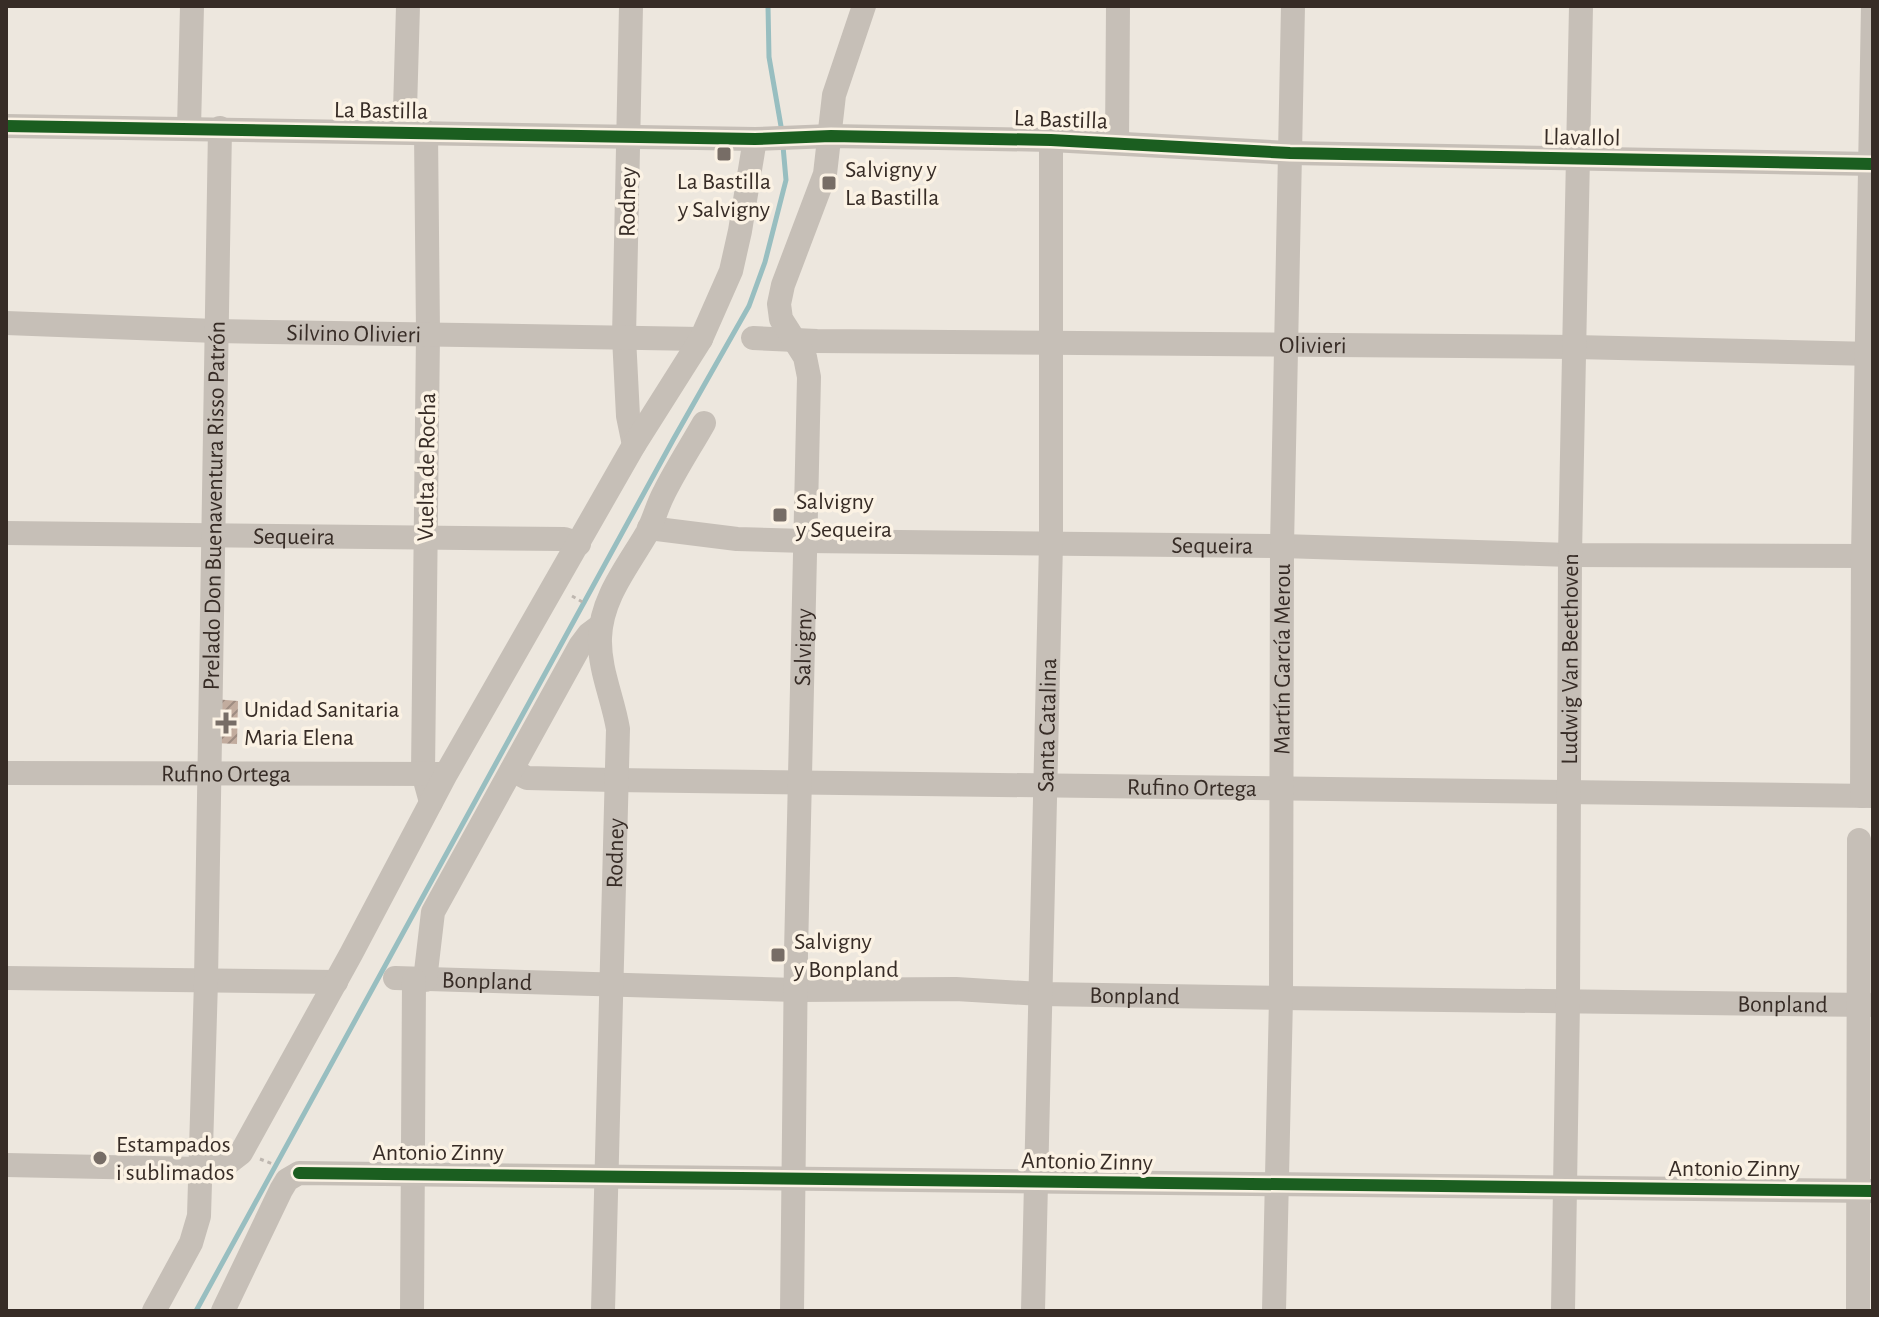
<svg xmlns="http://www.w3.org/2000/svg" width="1879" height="1317" viewBox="0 0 1879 1317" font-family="'Alegreya Sans',sans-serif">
	<defs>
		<pattern id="building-hatch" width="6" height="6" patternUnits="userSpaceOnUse" patternTransform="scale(2)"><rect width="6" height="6" fill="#c2ac9e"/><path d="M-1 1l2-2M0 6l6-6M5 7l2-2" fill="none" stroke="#9e8c81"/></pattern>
	</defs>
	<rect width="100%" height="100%" fill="#ede7de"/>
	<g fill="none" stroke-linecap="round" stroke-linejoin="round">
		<g stroke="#98bec0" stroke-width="5">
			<polyline points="768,6 769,57 782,132"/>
			<polyline points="196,1311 673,440 749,306 765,262 786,180 783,146"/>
		</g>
	</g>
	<polygon fill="url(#building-hatch)" points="214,699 238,701 237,744 213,743"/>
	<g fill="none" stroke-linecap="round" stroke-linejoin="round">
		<g stroke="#beb7b0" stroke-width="3" stroke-dasharray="4 4" stroke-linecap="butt">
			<polyline points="572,596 586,604"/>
			<polyline points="260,1159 275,1165"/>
		</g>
		<g stroke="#c6bfb7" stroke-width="24">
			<polyline points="631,6 624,337 628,416 634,445"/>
			<polyline points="6,126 755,139 831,136 1051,140 1290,153 1873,164"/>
			<polyline points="189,128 192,6"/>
			<polyline points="407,132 405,110 408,6"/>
			<polyline points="426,132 428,333 423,773 431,802"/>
			<polyline points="1117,142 1118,6"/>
			<path id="s1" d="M6,323L216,331L701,339"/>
			<path id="s2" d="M753,338L817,341L1575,347L1873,354"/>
			<path id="s3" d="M649,528L737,539L806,541L1282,546L1570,555L1873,556"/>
			<path id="s4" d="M6,533L564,539L579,544"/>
			<path id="s5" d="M512,770L527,778L614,780L1873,796"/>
			<path id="s6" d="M6,773L440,774"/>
			<polyline points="1862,796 1863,556 1873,6"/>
			<polyline points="6,978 336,982"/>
			<path id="s7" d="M395,978L796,990L956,989L1041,994L1281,998L1873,1005"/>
			<polyline points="425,980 433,912 580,646 589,634 601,625"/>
			<polyline points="6,1165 202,1169 223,1167 241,1153 351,954 446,774 634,445 701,339 731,271 740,231 755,139"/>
			<path id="s8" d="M154,1311L191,1243L199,1216L206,981L220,128"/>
			<polyline points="223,1311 281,1190 287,1180 299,1173 1873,1191"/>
			<polyline points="412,1311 414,980"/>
			<path id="s9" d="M603,1311L618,729C613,698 599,670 600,638C601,598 628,566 647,533C654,520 657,506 664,493C676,469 691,446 704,423"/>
			<path id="s10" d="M792,1311L796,953L809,377L805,357L781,319L779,304L783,285L825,174L834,95L864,6"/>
			<path id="s11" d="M1033,1311L1051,543V140"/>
			<path id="s12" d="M1274,1311L1281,998L1282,546L1293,6"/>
			<path id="s13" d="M1563,1311L1568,1002L1570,555L1581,6"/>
			<polyline points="1858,1311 1859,840"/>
		</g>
		<defs>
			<g id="cycleway">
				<polyline points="6,126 755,139 831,136 1051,140 1290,153 1873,164"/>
				<polyline points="299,1173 1873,1191"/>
			</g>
		</defs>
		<use href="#cycleway" stroke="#fbf2e4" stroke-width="17"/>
		<use href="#cycleway" stroke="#1b5e20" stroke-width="12"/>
	</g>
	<g fill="#776d66" stroke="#fbf2e4" stroke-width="3">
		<rect x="716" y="146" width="16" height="16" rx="4"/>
		<rect x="821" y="175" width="16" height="16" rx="4"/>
		<rect x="772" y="507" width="16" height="16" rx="4"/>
		<path d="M222 711h8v8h8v8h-8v8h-8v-8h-8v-8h8z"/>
		<rect x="770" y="947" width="16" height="16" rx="4"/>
		<circle cx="100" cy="1158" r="8"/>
	</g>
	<g text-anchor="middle" stroke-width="7" stroke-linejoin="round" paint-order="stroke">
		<g font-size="24" fill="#372c26" stroke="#fbf2e4">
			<text transform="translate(381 110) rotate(1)" y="8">La Bastilla</text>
			<text transform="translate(1061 119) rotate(2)" y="8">La Bastilla</text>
			<text transform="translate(1582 137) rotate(1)" y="8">Llavallol</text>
			<text transform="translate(627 202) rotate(-89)" y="8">Rodney</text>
			<text dy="8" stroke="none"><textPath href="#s1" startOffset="348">Silvino Olivieri</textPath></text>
			<text dy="8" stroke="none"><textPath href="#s2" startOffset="560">Olivieri</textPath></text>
			<text transform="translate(426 467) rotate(-89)" y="8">Vuelta de Rocha</text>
			<text dy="8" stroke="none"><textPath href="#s8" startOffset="816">Prelado Don Buenaventura Risso Patrón</textPath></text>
			<text dy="8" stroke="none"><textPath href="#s4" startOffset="288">Sequeira</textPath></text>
			<text dy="8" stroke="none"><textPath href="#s3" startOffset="564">Sequeira</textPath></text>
			<text dy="8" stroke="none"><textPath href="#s10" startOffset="664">Salvigny</textPath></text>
			<text dy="8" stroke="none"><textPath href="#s12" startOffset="652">Martín García Merou</textPath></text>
			<text dy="8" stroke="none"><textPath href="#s13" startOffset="652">Ludwig Van Beethoven</textPath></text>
			<text dy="8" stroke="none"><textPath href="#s11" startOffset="586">Santa Catalina</textPath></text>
			<text dy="8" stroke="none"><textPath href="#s6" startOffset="220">Rufino Ortega</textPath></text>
			<text dy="8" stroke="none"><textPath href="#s5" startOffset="682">Rufino Ortega</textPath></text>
			<text dy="8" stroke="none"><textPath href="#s9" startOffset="458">Rodney</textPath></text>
			<text dy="8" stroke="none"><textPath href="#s7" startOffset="92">Bonpland</textPath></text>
			<text dy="8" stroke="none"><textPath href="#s7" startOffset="740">Bonpland</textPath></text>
			<text dy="8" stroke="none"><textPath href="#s7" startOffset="1388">Bonpland</textPath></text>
			<text x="438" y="1160">Antonio Zinny</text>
			<text transform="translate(1087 1161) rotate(1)" y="8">Antonio Zinny</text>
			<text x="1734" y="1176">Antonio Zinny</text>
		</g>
		<g font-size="24" fill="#372c26" stroke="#fbf2e4" text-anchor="start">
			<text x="845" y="177">Salvigny y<tspan x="845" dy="28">La Bastilla</tspan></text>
			<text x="724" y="189" text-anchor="middle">La Bastilla<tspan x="724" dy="28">y Salvigny</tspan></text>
			<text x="796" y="509">Salvigny<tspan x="796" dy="28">y Sequeira</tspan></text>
			<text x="244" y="717">Unidad Sanitaria<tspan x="244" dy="28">Maria Elena</tspan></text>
			<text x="794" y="949">Salvigny<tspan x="794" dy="28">y Bonpland</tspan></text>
			<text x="116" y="1152">Estampados<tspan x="116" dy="28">i sublimados</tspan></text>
		</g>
	</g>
	<rect width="1879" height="1317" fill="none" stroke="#372c26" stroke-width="16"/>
</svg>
